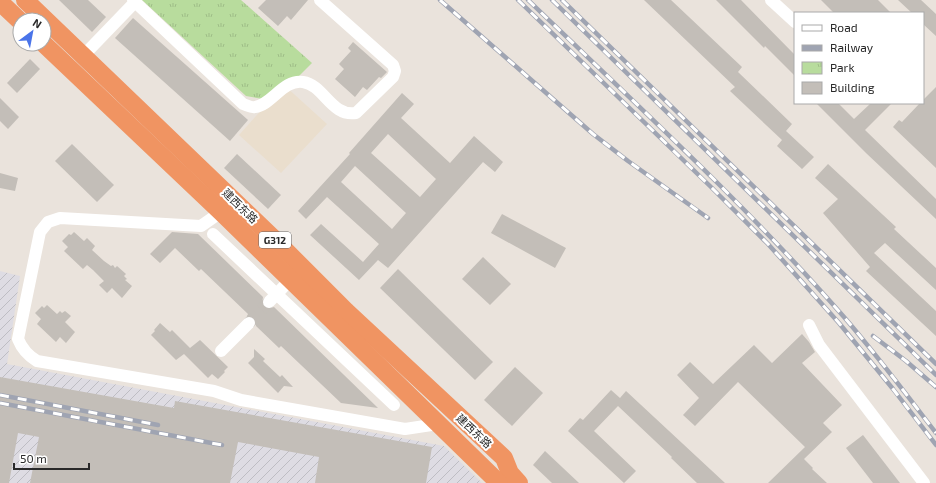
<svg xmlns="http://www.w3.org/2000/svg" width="936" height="483" viewBox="0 0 936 483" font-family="'Exo 2','Noto Sans SC',sans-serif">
	<defs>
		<pattern id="industrial-furrows" width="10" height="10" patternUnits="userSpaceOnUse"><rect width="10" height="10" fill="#dedce3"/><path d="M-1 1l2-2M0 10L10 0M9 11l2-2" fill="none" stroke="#bebdc3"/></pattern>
		<pattern id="park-tufts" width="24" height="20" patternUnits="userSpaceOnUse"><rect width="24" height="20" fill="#b8dc9d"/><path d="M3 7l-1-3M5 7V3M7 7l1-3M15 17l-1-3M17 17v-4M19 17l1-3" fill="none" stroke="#9ebd87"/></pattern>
	</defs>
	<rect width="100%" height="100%" fill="#eae3dc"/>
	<polygon fill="url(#industrial-furrows)" points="0,271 20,276 7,364 444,446 482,483 0,483"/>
	<polygon fill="#eadecd" points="284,85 327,124 281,173 239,135"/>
	<polygon fill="url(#park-tufts)" points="142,0 241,0 312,63 274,101 246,96"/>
	<g fill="#c3beb8" fill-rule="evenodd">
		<polygon points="59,0 88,0 106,17 92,32"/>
		<polygon points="266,0 308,0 291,20 287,16 278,26 258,8"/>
		<polygon points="644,0 671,0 742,67 738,72 792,124 786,131 814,157 802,169 777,146 782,140 730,91 735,87"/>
		<polygon points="716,0 741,0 795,55 795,76 765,46 764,48"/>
		<polygon points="821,0 878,0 891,13 834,13"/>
		<polygon points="898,0 921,0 936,14 936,36 923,24 923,13 912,13"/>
		<polygon points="133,18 248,120 230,141 115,38"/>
		<polygon points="353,42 387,72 381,78 379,77 367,90 363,87 355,97 335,79 344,69 339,64 351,51 348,48"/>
		<polygon points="30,59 40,69 17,93 7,83"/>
		<polygon points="936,87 936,168 893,127 899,120 902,122 920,103 923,103 923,100"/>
		<path d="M402,93L414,104L401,118L450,163L474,136L503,162L495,172L483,162L388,268L378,260L359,280L310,235L321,224L363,262L379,244L327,197L306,219L298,211L350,154L349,153ZM388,134L436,179L420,197L371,153ZM355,166L406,213L392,229L341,182Z"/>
		<polygon points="0,98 19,117 8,129 0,121"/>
		<polygon points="816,103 838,103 854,119 871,103 892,103 865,130 936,199 936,219 866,153"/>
		<polygon points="72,144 114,185 97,202 55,161"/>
		<polygon points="237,154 281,195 268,209 224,168"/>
		<polygon points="828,164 896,227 894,229 936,268 936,290 885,243 874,253 936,311 936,336 866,271 870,267 823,213 838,199 815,178"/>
		<polygon points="0,173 18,178 15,191 0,188"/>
		<polygon points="502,214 566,248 555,268 491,233"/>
		<polygon points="74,232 84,241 87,238 95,246 92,250 104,261 111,266 113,265 115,268 117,266 126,274 124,276 127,279 125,280 132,286 122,298 112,288 107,293 99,285 104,281 93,270 87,265 83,269 64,251 68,247 62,241 69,234 71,235"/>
		<polygon points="172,232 198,234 263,297 262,304 264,307 268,309 274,307 378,408 341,403 281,346 279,348 256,326 256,321 254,317 247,316 248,314 201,269 199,271 175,248 160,263 150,254"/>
		<polygon points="483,257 511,284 490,305 462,279"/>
		<polygon points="398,269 493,362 475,380 380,288"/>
		<polygon points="47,305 57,314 60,311 62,313 65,311 71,316 65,322 75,332 66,343 60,337 56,342 37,324 41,319 35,313 42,306 44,308"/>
		<polygon points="160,323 170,332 172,330 190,348 200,340 228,367 224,371 225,372 218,379 212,374 208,378 184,354 176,360 151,335 155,331 154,330"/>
		<polygon points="802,334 809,342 815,352 802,363 842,405 823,423 832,432 804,459 813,468 812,469 827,483 768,483 805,447 738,382 695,426 683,415 699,398 677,375 690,362 713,384 754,345 772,363"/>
		<polygon points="254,349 265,359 263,361 280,377 282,375 293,387 284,386 278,393 248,363 254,357"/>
		<polygon points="515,367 543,393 512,426 484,400"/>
		<polygon points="0,377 174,408 175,401 432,447 426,483 315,483 319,457 238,442 230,483 30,483 39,437 18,433 9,483 0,483"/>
		<polygon points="611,390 620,398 626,391 725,483 697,483 671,458 672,457 618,406 594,431 636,471 624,483 568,431 580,418 583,420"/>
		<polygon points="863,435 900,483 873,483 846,448"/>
		<polygon points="545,451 579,483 552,483 533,465"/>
	</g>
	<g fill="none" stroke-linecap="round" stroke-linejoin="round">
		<polyline stroke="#c3beb8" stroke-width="12" stroke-dasharray="12 6" stroke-linecap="butt" points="249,323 269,302"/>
		<g stroke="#fff" stroke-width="12">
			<polyline points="771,0 795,22"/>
			<path d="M135,2L243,104C247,105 251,108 255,107C272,105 283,79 303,82C324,85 331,117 356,113L393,77L395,71L393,65L320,0"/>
			<polyline points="83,56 135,2 133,0"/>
			<path d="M221,212L201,226L60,218L48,222L40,232L18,339C22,349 27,355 37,361L214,391L241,400L405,429L438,424"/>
			<polyline points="213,234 394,405"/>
			<polyline points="269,302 291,279"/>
			<polyline points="809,325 819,345 924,483"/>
			<polyline points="221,351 249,323"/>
		</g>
		<g stroke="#f09462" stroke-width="18">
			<polyline points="25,0 272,237 346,311 504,458 510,473 519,483"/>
			<polyline points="0,2 20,21"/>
			<polyline points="44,44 221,212 499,483"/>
		</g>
		<defs>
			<g id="rail">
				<polyline points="440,0 593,134 628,161 708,218"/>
				<polyline points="518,0 711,187 768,244 839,323 893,389 936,445"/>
				<path d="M528,0C636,104 746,205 844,317C876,354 906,394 936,433"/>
				<polyline points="552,0 936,375"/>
				<polyline points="562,0 936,364"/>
				<polyline points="873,336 906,361 936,387"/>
				<polyline points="0,395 158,425"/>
				<polyline points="0,403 222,445"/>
			</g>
		</defs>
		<use href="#rail" stroke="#9fa4b2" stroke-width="4.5"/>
		<use href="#rail" stroke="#fff" stroke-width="3" stroke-dasharray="9" stroke-linecap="butt"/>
	</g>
	<g text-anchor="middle" stroke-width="4" stroke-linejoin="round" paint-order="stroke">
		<rect fill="#fff" stroke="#696969" stroke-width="1" x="259" y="232" width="32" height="16" rx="3"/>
		<g font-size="10" font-weight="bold" fill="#292929">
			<text x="275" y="244">G312</text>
		</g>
		<g font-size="11" fill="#292929" stroke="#fff">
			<text transform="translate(240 206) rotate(44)" y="4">建西东路</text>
			<text transform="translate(474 431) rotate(43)" y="4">建西东路</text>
		</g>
	</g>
	<rect x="794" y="12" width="130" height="92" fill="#ffffff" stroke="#a9a9a9"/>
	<rect x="802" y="25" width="20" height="6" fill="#ffffff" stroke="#a9a9a9"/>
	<text x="830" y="32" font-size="12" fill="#292929">Road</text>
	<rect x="802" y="45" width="20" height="6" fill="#9fa4b2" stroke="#a9a9a9"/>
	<text x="830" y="52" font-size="12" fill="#292929">Railway</text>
	<rect x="802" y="62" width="20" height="12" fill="url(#park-tufts)" stroke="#a9a9a9"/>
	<text x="830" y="72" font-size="12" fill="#292929">Park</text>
	<rect x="802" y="82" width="20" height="12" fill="#c3beb8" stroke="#a9a9a9"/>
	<text x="830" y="92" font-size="12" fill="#292929">Building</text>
	<g transform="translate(32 32) rotate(32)"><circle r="19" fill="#ffffff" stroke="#a9a9a9"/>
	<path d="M0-3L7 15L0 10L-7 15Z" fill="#4a74e9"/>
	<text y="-6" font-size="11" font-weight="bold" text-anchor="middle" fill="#292929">N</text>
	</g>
	<path d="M14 463v6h75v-6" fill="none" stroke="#292929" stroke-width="2"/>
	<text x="20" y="463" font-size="12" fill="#292929" stroke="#ffffff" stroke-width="3" paint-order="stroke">50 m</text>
</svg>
